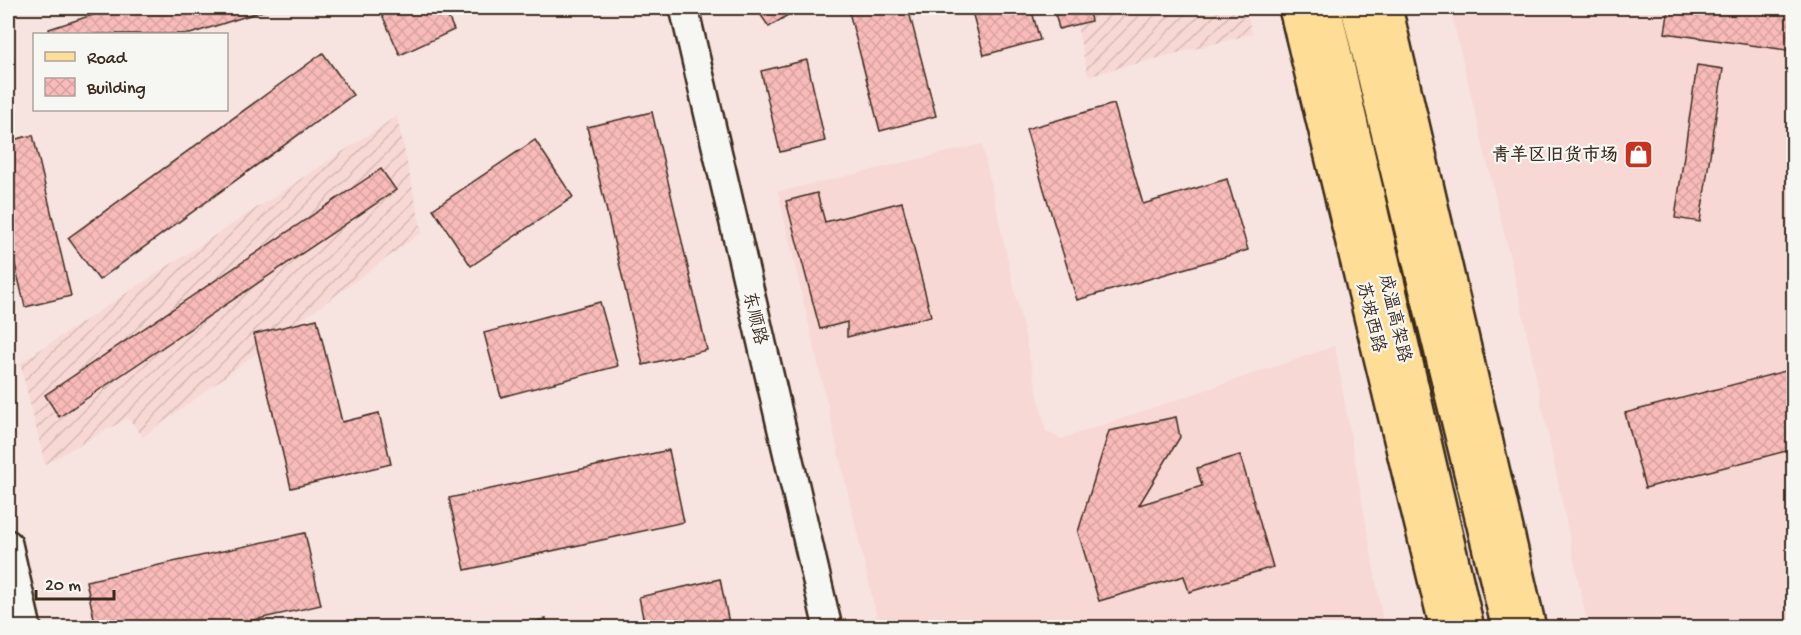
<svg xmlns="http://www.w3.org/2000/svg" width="1801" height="635" viewBox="0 0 1801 635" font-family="'Gochi Hand','LXGW WenKai TC',sans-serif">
	<defs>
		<pattern id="industrial-furrows" width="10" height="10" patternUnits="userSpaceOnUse" patternTransform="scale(1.5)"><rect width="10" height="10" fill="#f7d8d5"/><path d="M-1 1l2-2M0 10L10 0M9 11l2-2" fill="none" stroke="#d5bab6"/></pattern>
		<pattern id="building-cross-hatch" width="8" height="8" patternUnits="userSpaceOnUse" patternTransform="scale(1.5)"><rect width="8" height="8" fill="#f8bbb9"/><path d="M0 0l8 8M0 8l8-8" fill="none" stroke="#d6a19f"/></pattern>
	</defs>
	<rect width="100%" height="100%" fill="#f7e4e1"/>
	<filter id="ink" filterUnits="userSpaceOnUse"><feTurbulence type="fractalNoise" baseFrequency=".0167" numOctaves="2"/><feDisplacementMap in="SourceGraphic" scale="12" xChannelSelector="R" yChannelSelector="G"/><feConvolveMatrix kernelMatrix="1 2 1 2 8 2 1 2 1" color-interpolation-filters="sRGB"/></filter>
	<g filter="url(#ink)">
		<g fill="#f7d8d5">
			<polygon points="1450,8 1793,8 1793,627 1588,627 1520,300"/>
			<polygon points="982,144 1046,431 1061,439 1335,346 1384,627 879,627 778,192"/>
		</g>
		<g fill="url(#industrial-furrows)">
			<polygon points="1073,8 1246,8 1252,34 1088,76"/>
			<polygon points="397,116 422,232 143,437 128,418 45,464 20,363"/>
		</g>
		<g fill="url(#building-cross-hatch)" stroke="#3b2a1e" stroke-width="1.5">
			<polygon points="114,8 272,8 190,34 50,34 49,29"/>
			<polygon points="379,8 444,8 454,30 400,55"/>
			<polygon points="756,8 799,8 769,27"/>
			<polygon points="848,8 908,8 936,116 880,131"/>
			<polygon points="971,8 1031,8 1040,40 984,55"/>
			<polygon points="1054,8 1088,8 1091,21 1059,29"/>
			<polygon points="1669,8 1794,8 1794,51 1665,33"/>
			<polygon points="323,53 353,95 99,280 68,238"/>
			<polygon points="807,60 825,141 780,152 761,71"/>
			<polygon points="1697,65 1723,69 1700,222 1675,218"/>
			<polygon points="1114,104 1143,204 1227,179 1248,250 1077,300 1026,129"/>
			<polygon points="652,112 707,350 643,365 587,127"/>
			<polygon points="33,135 71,296 25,307 8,235 8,141"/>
			<polygon points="535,140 573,197 471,266 433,209"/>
			<polygon points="381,169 396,190 59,417 45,395"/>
			<polygon points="817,193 825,222 902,202 931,316 847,337 847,322 820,329 786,201"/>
			<polygon points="600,302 618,366 501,397 484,333"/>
			<polygon points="317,319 342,422 379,413 391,464 291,488 254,334"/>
			<polygon points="1793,369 1794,449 1645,488 1625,413"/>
			<polygon points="1176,417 1180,437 1139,505 1202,486 1197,468 1240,455 1273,567 1189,592 1184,576 1099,601 1078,532 1109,431"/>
			<polygon points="669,450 684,522 465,570 449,498"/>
			<polygon points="305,533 321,605 218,628 96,628 86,581"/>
			<polygon points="720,579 730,628 645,628 639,597"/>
			<polygon points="546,619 548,628 507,628"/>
		</g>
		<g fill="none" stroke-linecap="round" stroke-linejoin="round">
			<defs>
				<g id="street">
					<polyline points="684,8 828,628"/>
					<polyline points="8,544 27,628"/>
				</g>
				<g id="primary">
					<polyline points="1296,8 1447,628"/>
					<polyline points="1385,8 1529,628"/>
				</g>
				<g id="highway">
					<polyline points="1324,8 1467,628"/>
					<polyline points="1358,8 1509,628"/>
				</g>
			</defs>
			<use href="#street" stroke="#3b2a1e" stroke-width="32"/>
			<use href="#primary" stroke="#3b2a1e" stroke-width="38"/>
			<use href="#highway" stroke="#3b2a1e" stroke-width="38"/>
			<use href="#street" stroke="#f6f6f2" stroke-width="27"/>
			<use href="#primary" stroke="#fedd96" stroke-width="33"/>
			<use href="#highway" stroke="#fedd96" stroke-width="33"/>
		</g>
	</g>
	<defs>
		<symbol id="shop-square" viewBox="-11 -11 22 22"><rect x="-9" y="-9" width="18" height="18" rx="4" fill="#c8321e" stroke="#f6f6f2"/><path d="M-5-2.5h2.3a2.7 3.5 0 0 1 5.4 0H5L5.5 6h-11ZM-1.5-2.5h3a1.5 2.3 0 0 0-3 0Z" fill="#fff"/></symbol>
	</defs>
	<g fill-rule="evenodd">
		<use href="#shop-square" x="1622" y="138" width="33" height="33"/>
	</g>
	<g text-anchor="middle" stroke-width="4.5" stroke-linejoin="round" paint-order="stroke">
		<g font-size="18" font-weight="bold" fill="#3b2a1e" stroke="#f6f6f2" text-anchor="end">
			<text x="1618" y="160">青羊区旧货市场</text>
		</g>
		<g font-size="18" fill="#3b2a1e" stroke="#f6f6f2">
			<text transform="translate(1372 317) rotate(76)" y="6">苏坡西路</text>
			<text transform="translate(756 318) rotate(77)" y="6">东顺路</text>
			<text transform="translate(1396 318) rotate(77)" y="6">成温高架路</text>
		</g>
	</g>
	<rect width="1801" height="635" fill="none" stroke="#f6f6f2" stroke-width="30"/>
	<rect x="15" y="15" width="1771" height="605" fill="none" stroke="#3b2a1e" stroke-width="2" filter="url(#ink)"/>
	<rect x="33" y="33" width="195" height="78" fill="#f6f6f2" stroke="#aba49d" stroke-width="1.5"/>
	<rect x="45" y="52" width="30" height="9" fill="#fedd96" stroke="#aba49d" stroke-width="1.5"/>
	<text x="87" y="63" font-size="18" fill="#3b2a1e">Road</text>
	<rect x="45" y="78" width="30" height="18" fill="url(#building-cross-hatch)" stroke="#aba49d" stroke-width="1.5"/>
	<text x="87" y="93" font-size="18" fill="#3b2a1e">Building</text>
	<path d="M36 590v9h78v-9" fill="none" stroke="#3b2a1e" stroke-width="3"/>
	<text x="45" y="590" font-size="18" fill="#3b2a1e" stroke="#f6f6f2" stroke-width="4.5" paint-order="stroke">20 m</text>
</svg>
